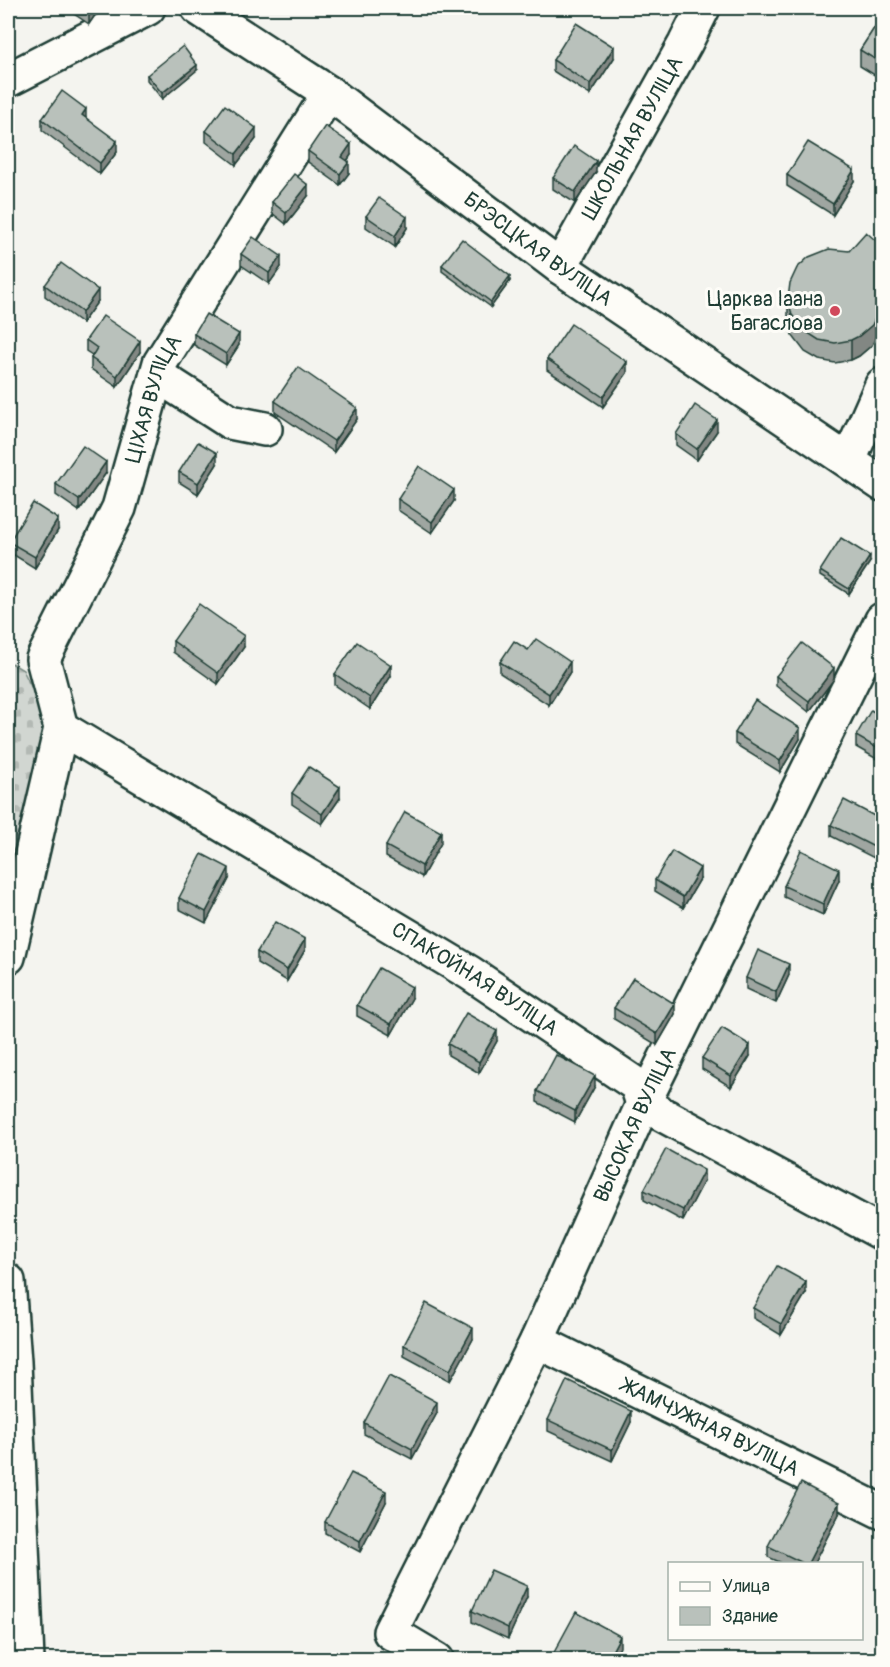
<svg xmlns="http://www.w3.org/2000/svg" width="890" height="1667" viewBox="0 0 890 1667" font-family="Pangolin,sans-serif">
	<defs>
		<pattern id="cemetery-stones" width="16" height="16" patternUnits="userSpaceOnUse" patternTransform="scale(1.5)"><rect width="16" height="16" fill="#d1d6d1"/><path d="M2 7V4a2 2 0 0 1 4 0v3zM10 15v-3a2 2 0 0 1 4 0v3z" fill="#b3b9b4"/></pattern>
	</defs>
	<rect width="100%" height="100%" fill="#f4f4ef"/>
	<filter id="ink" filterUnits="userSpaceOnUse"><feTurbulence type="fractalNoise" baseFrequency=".0167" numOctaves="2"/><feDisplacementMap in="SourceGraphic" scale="12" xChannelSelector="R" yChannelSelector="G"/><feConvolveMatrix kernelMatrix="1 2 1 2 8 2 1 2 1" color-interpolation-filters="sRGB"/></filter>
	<g filter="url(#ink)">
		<polygon fill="url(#cemetery-stones)" stroke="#788a82" stroke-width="1.5" points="8,661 23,670 47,719 8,875"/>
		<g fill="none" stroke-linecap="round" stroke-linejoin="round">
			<defs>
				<g id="minor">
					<path id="s1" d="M198,8L329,93L560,267L882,484"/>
					<polyline points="8,80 148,8"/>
					<path id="s2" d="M560,267L685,44L703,8"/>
					<polyline points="157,375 230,422 265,429"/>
					<polyline points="849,460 882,385"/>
					<path id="s3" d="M61,728L470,973L637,1085L643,1104L882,1233"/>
					<path id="s4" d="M8,957L61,728L43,659L119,508L160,363L329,93"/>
					<polyline points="8,1281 14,1362 27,1660"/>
					<path id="s5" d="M537,1341L882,1512"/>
					<path id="s6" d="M437,1660L390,1632L537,1341L643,1104L882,620"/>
				</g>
			</defs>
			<use href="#minor" stroke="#1f3d34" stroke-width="38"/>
			<use href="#minor" stroke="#fdfcf7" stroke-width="33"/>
		</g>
		<g fill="#9fa6a1" stroke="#1f3d34" stroke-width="1.5">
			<polygon points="65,8 100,8 89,24"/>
			<polygon points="882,16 881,79 860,66 860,50"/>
			<polygon points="614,58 590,95 553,71 553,60"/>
			<polygon points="197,70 162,99 147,80 147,75"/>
			<polygon points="86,118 117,152 100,174 42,130 42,119"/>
			<polygon points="206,131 256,139 236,165 206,142"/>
			<polygon points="308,151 351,155 347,161 349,173 340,185 308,162"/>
			<polygon points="596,172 575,203 553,189 553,178"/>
			<polygon points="787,175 854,181 833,215 787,186"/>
			<polygon points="308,196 286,224 272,213 272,202"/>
			<polygon points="366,216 407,228 395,247 366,227"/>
			<polygon points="882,246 882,324 872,345 859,356 851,360 835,363 819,360 805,352 792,335 788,319 788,299 849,251"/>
			<polygon points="241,254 281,267 269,284 241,265"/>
			<polygon points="442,265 510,281 491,307 442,271"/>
			<polygon points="45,285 98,301 82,323 45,296"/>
			<polygon points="194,334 239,345 226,365 194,345"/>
			<polygon points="86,340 140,352 117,387 91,369 91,358 92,355 86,351"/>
			<polygon points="547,359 627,373 603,407 547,370"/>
			<polygon points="275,401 357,419 334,452 275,412"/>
			<polygon points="717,431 697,460 676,445 676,434"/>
			<polygon points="217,464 198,494 179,482 179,472"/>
			<polygon points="106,473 79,511 56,495 56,484"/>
			<polygon points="398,499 454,501 432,533 398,510"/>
			<polygon points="58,530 35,568 9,552 9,542"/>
			<polygon points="870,562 849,594 820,576 820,571"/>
			<polygon points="173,641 244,647 218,684 173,652"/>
			<polygon points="528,650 570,672 549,705 500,673 500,662"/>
			<polygon points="335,674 391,676 370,709 335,685"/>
			<polygon points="776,676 834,679 809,712 776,686"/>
			<polygon points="882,717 882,762 856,747 856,736"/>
			<polygon points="735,733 800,739 780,772 735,744"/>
			<polygon points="292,793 340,798 322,824 292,804"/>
			<polygon points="882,820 874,858 831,836 831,825"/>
			<polygon points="441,843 422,877 386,857 386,846"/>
			<polygon points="229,879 206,923 179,909 179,898"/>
			<polygon points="700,879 683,908 655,891 655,880"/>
			<polygon points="839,880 823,915 784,897 784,886"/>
			<polygon points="305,950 287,981 257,963 257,952"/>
			<polygon points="789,975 776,1003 746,989 746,978"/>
			<polygon points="412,998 391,1035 357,1016 357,1005"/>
			<polygon points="614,1008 675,1014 657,1045 614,1019"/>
			<polygon points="497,1041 479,1073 448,1055 448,1044"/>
			<polygon points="750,1056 731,1087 702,1069 702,1058"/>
			<polygon points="595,1086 575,1122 537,1102 537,1091"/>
			<polygon points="704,1181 683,1221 644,1200 644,1190"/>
			<polygon points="806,1293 781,1335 753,1318 753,1308"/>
			<polygon points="882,1299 882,1323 877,1320 877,1309"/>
			<polygon points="473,1339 450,1381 404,1356 404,1345"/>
			<polygon points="437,1413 412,1459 364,1434 364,1423"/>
			<polygon points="548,1420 631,1422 612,1461 548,1431"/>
			<polygon points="386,1502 360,1552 325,1533 325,1522"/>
			<polygon points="839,1514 814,1563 782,1563 768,1557 768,1546"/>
			<polygon points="527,1597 508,1639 472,1622 472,1611"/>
		</g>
		<g fill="#828783" stroke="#1f3d34" stroke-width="1.5">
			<polygon points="93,8 100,8 89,24 89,13"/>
			<polygon points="614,47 614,58 590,95 590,84"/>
			<polygon points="882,61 882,77 881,79 881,63"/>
			<polygon points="197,65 197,70 162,99 162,93"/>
			<polygon points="86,109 86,120 82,115"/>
			<polygon points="256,128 256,139 236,165 236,154"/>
			<polygon points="117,141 117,152 100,174 100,163"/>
			<polygon points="351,144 351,155 342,168 342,157"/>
			<polygon points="596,161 596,172 575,203 575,192"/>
			<polygon points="349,162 349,173 340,185 340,174"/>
			<polygon points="854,170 854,181 833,215 833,204"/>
			<polygon points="308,185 308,196 286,224 286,213"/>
			<polygon points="407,217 407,228 395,247 395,236"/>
			<polygon points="281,256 281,267 269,284 269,273"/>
			<polygon points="510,276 510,281 491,307 491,302"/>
			<polygon points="882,280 882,300 880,282"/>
			<polygon points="98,290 98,301 82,323 82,312"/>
			<polygon points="882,303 882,324 872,345 859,356 851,360 851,340"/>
			<polygon points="239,334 239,345 226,365 226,354"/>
			<polygon points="140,341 140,352 117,387 117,376"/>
			<polygon points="627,362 627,373 603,407 603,397"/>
			<polygon points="357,408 357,419 334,452 334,441"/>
			<polygon points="717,420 717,431 697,460 697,449"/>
			<polygon points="217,453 217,464 198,494 198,483"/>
			<polygon points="106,462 106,473 79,511 79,500"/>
			<polygon points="454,490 454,501 432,533 432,522"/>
			<polygon points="58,519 58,530 35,568 35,557"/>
			<polygon points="870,556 870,562 849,594 849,589"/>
			<polygon points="244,636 244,647 218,684 218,673"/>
			<polygon points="570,662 570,672 549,705 549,694"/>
			<polygon points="391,665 391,676 370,709 370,698"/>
			<polygon points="834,668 834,679 809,712 809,701"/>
			<polygon points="800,728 800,739 780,772 780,761"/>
			<polygon points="340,787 340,798 322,824 322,814"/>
			<polygon points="882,830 882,841 874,858 874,847"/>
			<polygon points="441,832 441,843 422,877 422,866"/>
			<polygon points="229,868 229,879 206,923 206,912"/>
			<polygon points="700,868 700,879 683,908 683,897"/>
			<polygon points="839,869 839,880 823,915 823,904"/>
			<polygon points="305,939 305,950 287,981 287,970"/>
			<polygon points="789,964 789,975 776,1003 776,992"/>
			<polygon points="412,987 412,998 391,1035 391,1024"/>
			<polygon points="675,1004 675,1014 657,1045 657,1034"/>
			<polygon points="497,1031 497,1041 479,1073 479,1062"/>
			<polygon points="750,1045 750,1056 731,1087 731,1076"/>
			<polygon points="595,1076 595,1086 575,1122 575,1111"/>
			<polygon points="704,1170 704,1181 683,1221 683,1210"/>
			<polygon points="806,1282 806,1293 781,1335 781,1324"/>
			<polygon points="473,1328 473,1339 450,1381 450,1370"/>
			<polygon points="437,1402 437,1413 412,1459 412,1449"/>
			<polygon points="631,1411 631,1422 612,1461 612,1450"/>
			<polygon points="386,1491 386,1502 360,1552 360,1541"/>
			<polygon points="839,1503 839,1514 814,1563 808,1563"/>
			<polygon points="527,1586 527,1597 508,1639 508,1628"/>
			<polygon points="620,1636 620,1647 614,1659 608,1659"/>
		</g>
		<g fill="#b9c1bb" stroke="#1f3d34" stroke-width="1.5">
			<polygon points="81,8 93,8 89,13"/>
			<polygon points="882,16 882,61 881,63 860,50"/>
			<polygon points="576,23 614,47 590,84 553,60"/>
			<polygon points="183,46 197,65 162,93 147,75"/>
			<polygon points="62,91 86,109 82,115 117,141 100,163 42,119"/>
			<polygon points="225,105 256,128 236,154 206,131"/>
			<polygon points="325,126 351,144 342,157 349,162 340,174 308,151"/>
			<polygon points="808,142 854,170 833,204 787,175"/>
			<polygon points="574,146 596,161 575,192 553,178"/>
			<polygon points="294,174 308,185 286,213 272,202"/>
			<polygon points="379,198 407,217 395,236 366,216"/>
			<polygon points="866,232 882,246 882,280 880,282 882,303 872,325 859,336 851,340 835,343 819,340 805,331 792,315 788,299 790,283 797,268 809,257 829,249 849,251"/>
			<polygon points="253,237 281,256 269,273 241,254"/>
			<polygon points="462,239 510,276 491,302 442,265"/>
			<polygon points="61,263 98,290 82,312 45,285"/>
			<polygon points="206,314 239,334 226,354 194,334"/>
			<polygon points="103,316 140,341 117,376 91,358 97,348 86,340"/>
			<polygon points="571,324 627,362 603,397 547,359"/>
			<polygon points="298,367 357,408 334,441 275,401"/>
			<polygon points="695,405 717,420 697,449 676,434"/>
			<polygon points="198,442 217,453 198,483 179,472"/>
			<polygon points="83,446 106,462 79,500 56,484"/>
			<polygon points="419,466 454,490 432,522 398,499"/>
			<polygon points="33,503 58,519 35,557 9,542"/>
			<polygon points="841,538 870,556 849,589 820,571"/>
			<polygon points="199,604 244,636 218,673 173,641"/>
			<polygon points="536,639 570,662 549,694 500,662 514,641 528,650"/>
			<polygon points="357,642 391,665 370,698 335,674"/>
			<polygon points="802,643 834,668 809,701 776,676"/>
			<polygon points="755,700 800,728 780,761 735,733"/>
			<polygon points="871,710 882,717 882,751 856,736"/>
			<polygon points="309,767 340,787 322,814 292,793"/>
			<polygon points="844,800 882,820 882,830 874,847 831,825"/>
			<polygon points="405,812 441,832 422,866 386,846"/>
			<polygon points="801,850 839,869 823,904 784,886"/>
			<polygon points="672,851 700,868 683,897 655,880"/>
			<polygon points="202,854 229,868 206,912 179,898"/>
			<polygon points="275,922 305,939 287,970 257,952"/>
			<polygon points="758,950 789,964 776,992 746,978"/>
			<polygon points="379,968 412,987 391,1024 357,1005"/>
			<polygon points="633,978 675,1004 657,1034 614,1008"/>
			<polygon points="466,1013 497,1031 479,1062 448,1044"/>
			<polygon points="722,1028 750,1045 731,1076 702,1058"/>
			<polygon points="556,1055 595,1076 575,1111 537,1091"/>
			<polygon points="666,1149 704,1170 683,1210 644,1190"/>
			<polygon points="777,1266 806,1282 781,1324 753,1308"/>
			<polygon points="882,1299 882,1312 877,1309"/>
			<polygon points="426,1303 473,1328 450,1370 404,1345"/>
			<polygon points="389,1376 437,1402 412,1449 364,1423"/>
			<polygon points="567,1380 631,1411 612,1450 548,1420"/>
			<polygon points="351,1473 386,1491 360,1541 325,1522"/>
			<polygon points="801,1483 839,1503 808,1563 803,1563 768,1546"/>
			<polygon points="491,1570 527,1586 508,1628 472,1611"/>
			<polygon points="576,1612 620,1636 608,1659 554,1659 551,1658"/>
		</g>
	</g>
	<circle fill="#d1495b" stroke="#fdfcf7" stroke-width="2" cx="835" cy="311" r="6"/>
	<g text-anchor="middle" stroke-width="6" stroke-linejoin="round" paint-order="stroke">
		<g font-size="21" fill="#1f3d34" stroke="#fdfcf7">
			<text dy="7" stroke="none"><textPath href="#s2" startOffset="148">ШКОЛЬНАЯ ВУЛІЦА</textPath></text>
			<text dy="7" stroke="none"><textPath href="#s1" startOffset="417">БРЭСЦКАЯ ВУЛІЦА</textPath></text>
			<text dy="7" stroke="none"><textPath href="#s4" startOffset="590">ЦІХАЯ ВУЛІЦА</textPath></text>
			<text dy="7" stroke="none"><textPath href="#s3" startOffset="484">СПАКОЙНАЯ ВУЛІЦА</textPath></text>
			<text dy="7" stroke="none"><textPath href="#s6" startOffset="618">ВЫСОКАЯ ВУЛІЦА</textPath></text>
			<text dy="7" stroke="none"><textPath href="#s5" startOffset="194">ЖАМЧУЖНАЯ ВУЛІЦА</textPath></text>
		</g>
		<g font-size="21" fill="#1f3d34" stroke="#fdfcf7" text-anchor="end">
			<text x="823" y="306">Царква Іаана<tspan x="823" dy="24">Багаслова</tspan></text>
		</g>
	</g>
	<rect width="890" height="1667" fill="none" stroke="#fdfcf7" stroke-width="30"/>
	<rect x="15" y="15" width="860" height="1637" fill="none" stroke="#1f3d34" stroke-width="2" filter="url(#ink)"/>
	<rect x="668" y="1562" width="195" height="78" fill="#fdfcf7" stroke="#a4b0a9" stroke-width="1.5"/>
	<rect x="680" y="1582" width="30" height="9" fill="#fdfcf7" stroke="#a4b0a9" stroke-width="1.5"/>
	<text x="722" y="1592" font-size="18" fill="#1f3d34">Улица</text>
	<rect x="680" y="1607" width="30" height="18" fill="#b9c1bb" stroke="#a4b0a9" stroke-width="1.5"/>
	<text x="722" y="1622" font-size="18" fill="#1f3d34">Здание</text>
</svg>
